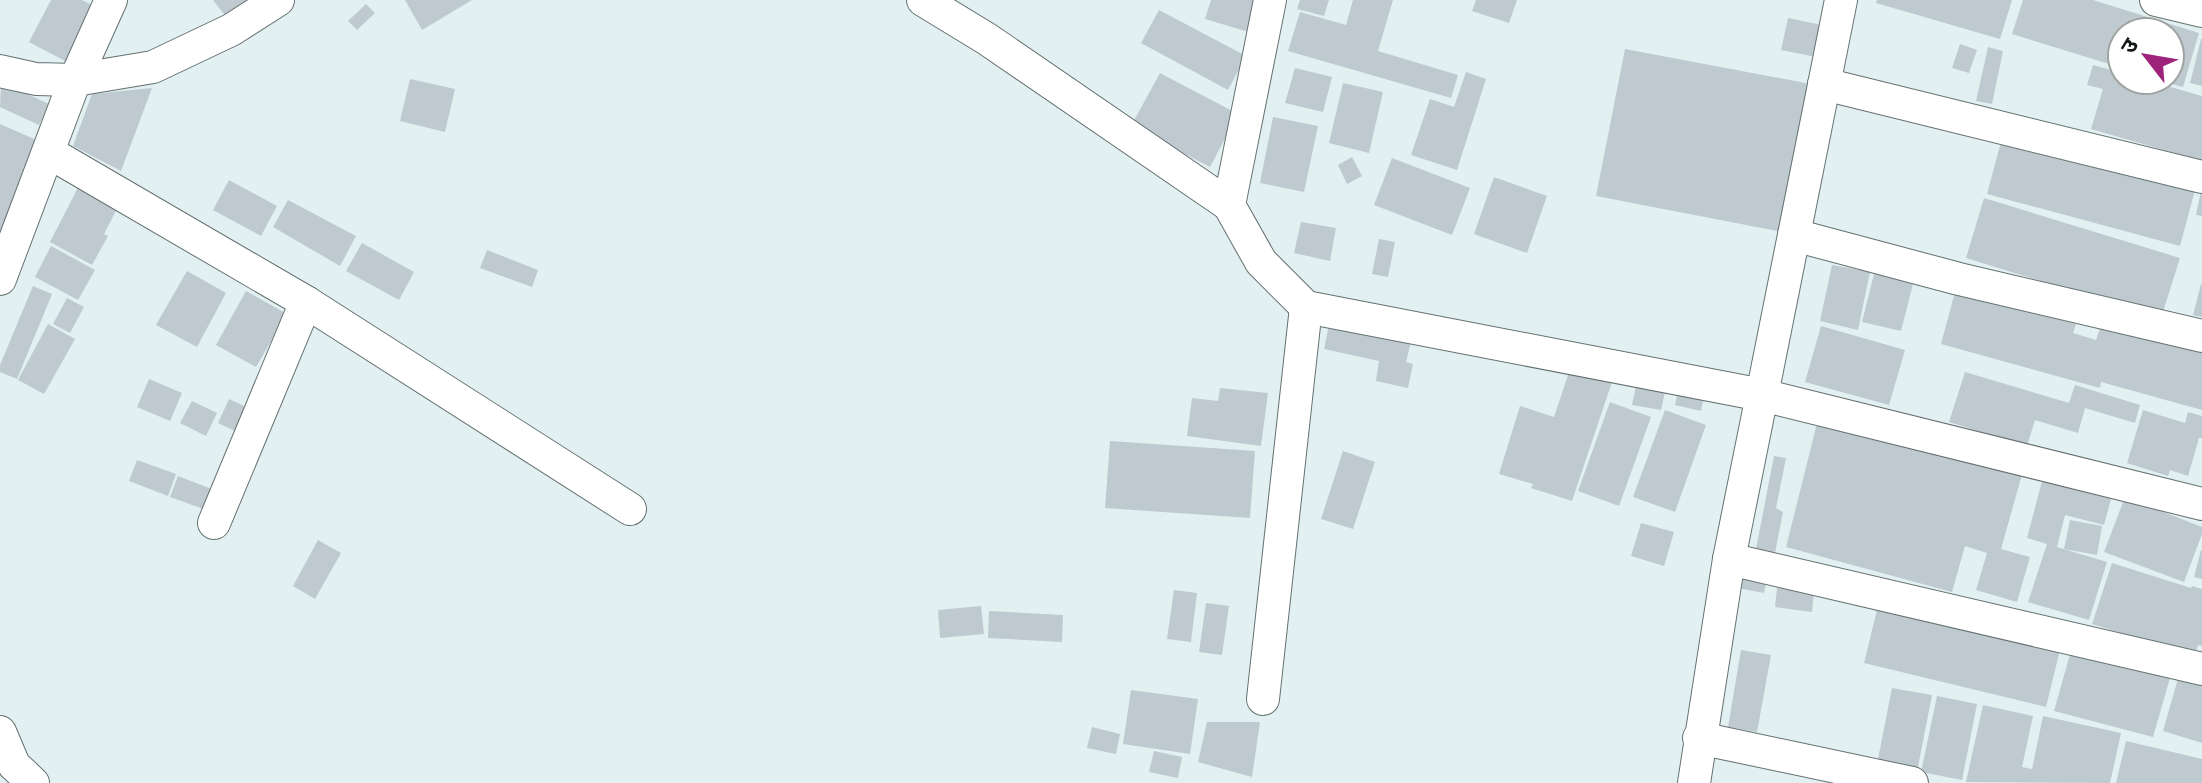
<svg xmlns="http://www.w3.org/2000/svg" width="2202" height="783" viewBox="0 0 2202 783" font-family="Cabin,'Noto Sans Devanagari',sans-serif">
	<rect width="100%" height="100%" fill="#e3f0f1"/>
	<g fill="#becacf">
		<polygon points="51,0 82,0 96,7 67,62 29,42"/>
		<polygon points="213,0 260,0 230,22"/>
		<polygon points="405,0 472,0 422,30"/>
		<polygon points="1211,0 1262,0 1252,33 1205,19"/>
		<polygon points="1300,0 1329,0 1324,16 1297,9"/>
		<polygon points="1353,0 1393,0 1378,51 1458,75 1451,98 1288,51 1300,12 1346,25"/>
		<polygon points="1476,0 1517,0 1509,23 1472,11"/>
		<polygon points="1877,0 2012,0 2000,39 1876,3"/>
		<polygon points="2023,0 2093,0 2199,33 2183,87 2161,81 2170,80 2170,32 2122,32 2122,68 2012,34"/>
		<polygon points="366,4 375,13 357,30 348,21"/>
		<polygon points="1159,10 1246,56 1228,90 1141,43"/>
		<polygon points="1788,18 1827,26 1821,58 1781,50"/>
		<polygon points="2201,39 2202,39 2202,86 2190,83"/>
		<polygon points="1960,44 1977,50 1969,73 1952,68"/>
		<polygon points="1988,47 2003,51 1992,104 1976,101"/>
		<polygon points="1625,49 1816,85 1788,233 1596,196"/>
		<polygon points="2093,65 2122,73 2122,80 2146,80 2202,96 2202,161 2091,129 2103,89 2087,85"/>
		<polygon points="1295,68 1332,77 1323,112 1285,103"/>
		<polygon points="1466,72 1486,79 1457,170 1411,155 1430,99 1454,107"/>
		<polygon points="1160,73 1238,114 1210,167 1131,126"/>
		<polygon points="410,79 455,89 445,132 400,121"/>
		<polygon points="1,82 49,104 39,125 0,107"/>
		<polygon points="1343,83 1383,92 1369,153 1329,143"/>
		<polygon points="152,88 121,171 73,146 92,94"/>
		<polygon points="1273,117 1318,126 1304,192 1260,183"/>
		<polygon points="0,124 41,142 0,239"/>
		<polygon points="2002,138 2195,190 2180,246 1987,194"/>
		<polygon points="1352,157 1362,176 1347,184 1338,165"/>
		<polygon points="1392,158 1470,188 1452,235 1374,205"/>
		<polygon points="1494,177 1547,196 1527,253 1474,234"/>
		<polygon points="83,178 122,199 104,234 108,236 92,265 50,242"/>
		<polygon points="229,180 277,206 261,236 213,210"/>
		<polygon points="2201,191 2202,191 2202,216 2196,215"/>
		<polygon points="1984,198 2180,258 2161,318 1966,258"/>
		<polygon points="288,200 356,236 340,266 273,227"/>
		<polygon points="1301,222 1336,228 1330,261 1294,253"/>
		<polygon points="1379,239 1395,242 1388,277 1372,274"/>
		<polygon points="362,243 414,272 399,300 346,271"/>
		<polygon points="51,246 95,270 78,300 35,277"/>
		<polygon points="487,250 538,270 532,287 480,268"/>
		<polygon points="1832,265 1870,272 1858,330 1820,321"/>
		<polygon points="1876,266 1915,276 1901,331 1862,322"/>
		<polygon points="187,271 226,293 197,347 156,325"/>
		<polygon points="2201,284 2202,284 2202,317 2193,315"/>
		<polygon points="33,286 52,294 17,379 0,372 0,365"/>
		<polygon points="246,291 287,314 256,367 216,345"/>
		<polygon points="1955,292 2076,324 2073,333 2096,340 2101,325 2202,350 2202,410 2101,382 2100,388 1941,344"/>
		<polygon points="67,298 84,307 70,333 53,324"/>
		<polygon points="48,324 75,339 44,394 18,380"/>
		<polygon points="1329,325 1411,342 1406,362 1413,364 1408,388 1376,381 1379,361 1324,349"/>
		<polygon points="1821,326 1905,350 1889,405 1805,382"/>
		<polygon points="1570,369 1612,382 1572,501 1531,488 1533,484 1499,474 1520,406 1554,417"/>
		<polygon points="1965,372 2069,403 2075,385 2140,405 2135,423 2085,408 2078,433 2035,420 2027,446 1949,422"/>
		<polygon points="149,379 182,393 170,421 137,407"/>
		<polygon points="1636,386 1665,392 1661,410 1632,405"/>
		<polygon points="1679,386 1705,392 1701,411 1675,405"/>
		<polygon points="1220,388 1268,393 1261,446 1187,436 1192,398 1218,401"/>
		<polygon points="229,399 253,410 241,434 218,423"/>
		<polygon points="192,401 217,413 206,436 180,423"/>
		<polygon points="1610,402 1651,417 1619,506 1578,491"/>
		<polygon points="1665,410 1706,425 1675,512 1633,497"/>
		<polygon points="2143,410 2185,423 2188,412 2202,416 2202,438 2199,438 2188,476 2170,470 2168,476 2127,463"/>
		<polygon points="1818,419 2023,471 2001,549 2030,557 2017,602 1976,590 1987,553 1965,546 1952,592 1786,547"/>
		<polygon points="1110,441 1255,451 1250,518 1105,508"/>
		<polygon points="1343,451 1375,462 1353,529 1321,519"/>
		<polygon points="1774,456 1786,458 1776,508 1783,512 1775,553 1756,549"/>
		<polygon points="137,460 176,474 168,496 129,481"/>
		<polygon points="178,476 217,491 209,511 170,497"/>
		<polygon points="2042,481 2111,499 2104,525 2065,515 2057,547 2107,562 2089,620 2028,602 2047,544 2027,538"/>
		<polygon points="2125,497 2202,527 2202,534 2184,582 2104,552"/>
		<polygon points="2070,520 2102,526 2097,555 2064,549"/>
		<polygon points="1641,523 1674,532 1664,566 1631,556"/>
		<polygon points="318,540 341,553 315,599 293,586"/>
		<polygon points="2201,550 2202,550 2202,579 2194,577"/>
		<polygon points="2112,563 2191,588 2192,586 2202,589 2202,646 2198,645 2195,656 2092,624"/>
		<polygon points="1732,567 1768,574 1764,593 1727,586"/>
		<polygon points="1777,588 1814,592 1812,612 1775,607"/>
		<polygon points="1174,590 1197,593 1191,642 1167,639"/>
		<polygon points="1206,603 1229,606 1222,655 1199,652"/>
		<polygon points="981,606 984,634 940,638 938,610"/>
		<polygon points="1877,610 1951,628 1953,620 2062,642 2046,707 1864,663"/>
		<polygon points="989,611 1063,615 1062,642 988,638"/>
		<polygon points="2072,647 2172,671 2153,737 2054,711"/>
		<polygon points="1741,650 1771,655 1757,732 1728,727"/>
		<polygon points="2179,675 2202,681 2202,743 2163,731"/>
		<polygon points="1892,688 1932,695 1917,772 1877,764"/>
		<polygon points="1131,690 1198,699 1190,754 1123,744"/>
		<polygon points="1937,696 1977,704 1962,780 1921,772"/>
		<polygon points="1983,705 2033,716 2022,767 2032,769 2043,716 2121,733 2110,783 1966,782"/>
		<polygon points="1207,722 1260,722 1252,777 1198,762"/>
		<polygon points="1092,727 1120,734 1116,754 1087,748"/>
		<polygon points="2126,741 2202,759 2202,783 2116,783"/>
		<polygon points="1154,751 1182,757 1178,778 1149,772"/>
	</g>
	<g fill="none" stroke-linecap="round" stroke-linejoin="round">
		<defs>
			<g id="street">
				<polyline points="923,0 987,39 1229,205 1270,0"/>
				<polyline points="2156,0 2202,11"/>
				<polyline points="0,71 36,79 75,80 153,67 231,30 278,0"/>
				<polyline points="1824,84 2202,177"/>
				<polyline points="50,153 306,302 630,509"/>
				<polyline points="1229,205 1261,262 1306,307 1762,395 1841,0"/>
				<polyline points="1794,235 1959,279 2202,336"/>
				<polyline points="0,279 75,80 111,0"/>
				<polyline points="214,523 306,302"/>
				<polyline points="1729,559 2202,669"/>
				<polyline points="1263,699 1306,307"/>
				<polyline points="0,732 14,765 33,783"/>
				<polyline points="1699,738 1912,783"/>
				<polyline points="1694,783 1729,559 1762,395 2202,504"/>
			</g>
		</defs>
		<use href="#street" stroke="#647070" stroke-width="34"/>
		<use href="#street" stroke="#fff" stroke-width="32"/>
	</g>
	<g transform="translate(2146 56) rotate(301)"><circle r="38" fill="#ffffff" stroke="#a1a3a3" stroke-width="2"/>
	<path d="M0-6L14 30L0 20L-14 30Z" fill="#9d237b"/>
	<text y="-12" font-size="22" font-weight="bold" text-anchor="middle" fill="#141819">उ</text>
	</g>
</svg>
